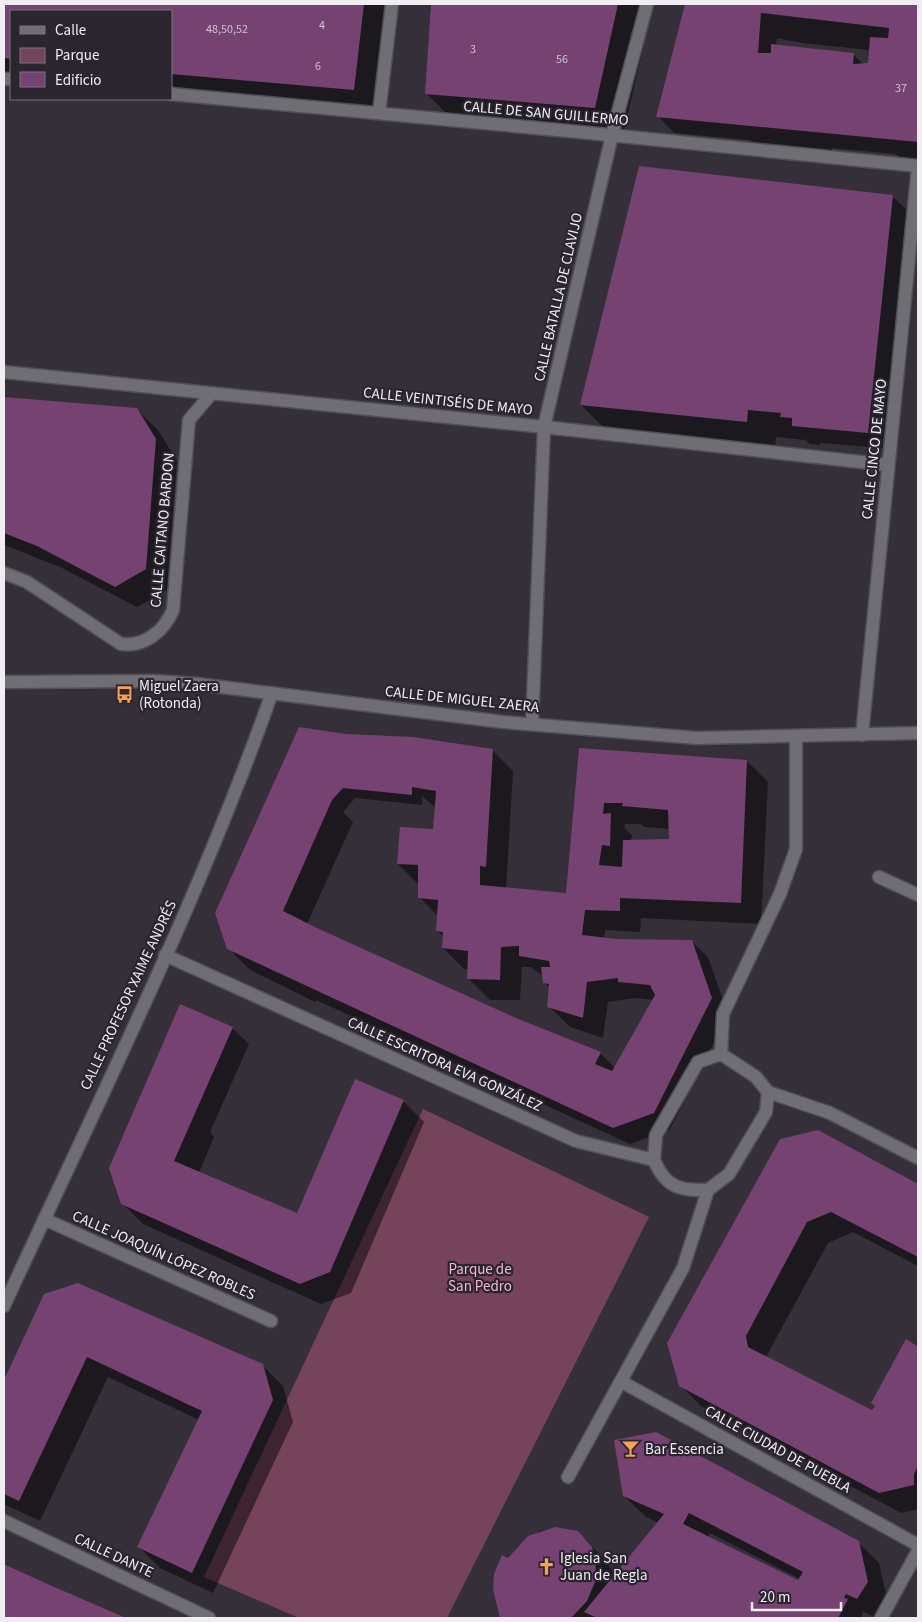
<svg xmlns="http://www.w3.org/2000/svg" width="922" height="1622" viewBox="0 0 922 1622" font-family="'Source Sans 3',sans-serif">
	<rect width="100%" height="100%" fill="#342f39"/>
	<polygon fill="#75445a" points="423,1109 649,1217 447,1618 299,1618 204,1577"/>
	<g fill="#0007" fill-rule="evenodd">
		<polygon points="4,4 395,4 382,117 171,97 171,11 11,11 11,83 4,82"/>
		<polygon points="432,4 653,4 623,135 454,121 426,93"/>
		<path d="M686,4H918V166H908L896,154L832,148L831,158L762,152L750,140L674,133L658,116ZM777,38L802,43L870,50L869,64H863L853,54L776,45Z"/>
		<polygon points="892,196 909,212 884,448 820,443 820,445 810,444 805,440 776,437 775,449 609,433 581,405"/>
		<polygon points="4,399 136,409 158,430 177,461 167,590 137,607 60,567 4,545"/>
		<path d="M346,735L492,750L513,771L506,889L567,895L580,749L747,761L768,782L761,924L641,918L640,932L605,930L604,939L691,941L708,957L728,1015L670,1129L630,1144L316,1000L315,1002L250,970L229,949ZM422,796L436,808L434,830L398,864L419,885V897L438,916L437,931L444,937L443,948L464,969H469V979L490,1000H520L522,967H531L544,977V982L550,988L549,1006L570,1027L603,1038L608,1002L636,998L654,1000L615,1068L600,1053L516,1020L307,924L353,822L343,812L355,798L422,805ZM625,824H641L644,827L670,829V840L631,841L632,835L624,828Z"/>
		<polygon points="232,1028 249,1044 210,1132 214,1137 199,1173 297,1215 403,1101 424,1122 351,1293 321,1304 143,1224 122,1203"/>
		<polygon points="818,1131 918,1185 918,1266 853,1232 828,1243 766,1357 871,1412 918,1346 918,1509 901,1513 701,1406 680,1385"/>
		<polygon points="45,1295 262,1365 283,1386 293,1422 213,1593 160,1568 139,1547 199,1420 108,1377 40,1521 4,1504 4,1383"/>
		<path d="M624,1496L858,1542L879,1563L888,1603L877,1618L862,1611V1618H501L494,1589L508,1559L520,1545L540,1531L555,1528L585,1539L606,1561L615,1576L659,1523L646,1517ZM710,1533L800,1579L798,1583L708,1537Z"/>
		<polygon points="4,1564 123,1618 4,1618"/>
	</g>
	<g fill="#754271" fill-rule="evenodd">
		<polygon points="4,4 364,4 354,90 171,74 171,11 11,11 11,59 4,58"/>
		<polygon points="431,4 618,4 595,108 425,94"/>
		<path d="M685,4H918V142L656,117ZM761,13L889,28L888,38L870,37L868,63L853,64L854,53L771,44V53H758Z"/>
		<polygon points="639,166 893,195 868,433 792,426 792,418 780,417 781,413 748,410 747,422 580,405"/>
		<polygon points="4,397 137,408 156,439 146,569 115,587 37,546 4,533"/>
		<path d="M299,727L346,734L413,737L493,749L486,867L480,866V885L566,893L579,748L747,760L741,903L620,898V911L585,910L582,935L617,939L692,940L712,998L654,1113L613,1128L227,949L215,913ZM412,787L436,791L433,829L400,827L397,864L418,865V898L438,900L436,931L443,932L442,948L468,951L467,979L500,980L501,947L519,946V956L549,961L550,967H541L543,983L549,984L547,1007L583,1018L587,982L618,978V982L650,985L655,995L612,1071L595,1064L601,1052L516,1018L319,929L283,911L332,800L343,788L412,795ZM604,803H623L622,806L668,810L669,839L623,840L622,867L599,865L602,845L610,846L611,813L603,814Z"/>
		<polygon points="180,1004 233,1027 174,1161 297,1213 355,1079 404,1100 330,1272 300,1284 121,1204 109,1168"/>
		<polygon points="818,1130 918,1184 918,1257 831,1212 807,1222 746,1336 748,1347 872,1410 875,1406 871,1403 906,1339 917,1346 918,1343 918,1466 914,1474 914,1485 879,1493 679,1386 667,1343 780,1139"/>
		<polygon points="78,1283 263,1364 273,1400 192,1573 137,1547 202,1411 87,1357 19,1501 4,1494 4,1380 44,1294"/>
		<path d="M656,1432L859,1541L868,1582L857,1599L846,1594L844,1598L848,1599L838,1618H597L584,1612L664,1514L623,1496L614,1440ZM689,1513L803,1572L798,1580L683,1524Z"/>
		<polygon points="555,1527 578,1531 592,1547 596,1560 595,1582 587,1601 571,1618 500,1618 493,1589 494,1574 502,1555 508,1558 528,1536"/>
		<polygon points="4,1564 50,1585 126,1618 4,1618"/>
	</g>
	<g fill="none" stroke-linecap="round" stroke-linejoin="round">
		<defs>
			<g id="minor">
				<polyline points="4,79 11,79"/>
				<polyline points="171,94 579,132 918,166"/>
				<polyline points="379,113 392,4"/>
				<polyline points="4,372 544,427 888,465"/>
				<path d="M4,573L27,582L121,644C145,647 164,631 173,610L189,420L211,394"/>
				<polyline points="532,724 544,427 612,135 647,4"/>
				<polyline points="862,735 918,166"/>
				<polyline points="879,877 918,895"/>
				<path d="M165,955L576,1141L654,1160C665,1187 680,1191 708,1190"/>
				<polyline points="721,1054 723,1014 780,894 796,849 796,737"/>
				<polyline points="721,1054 756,1077 768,1092 830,1113 918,1158"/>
				<polyline points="654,1160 656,1135 698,1062 721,1054"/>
				<polyline points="44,1219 271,1321"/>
				<path d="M4,1306C97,1104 198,903 272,693"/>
				<polyline points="622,1382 918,1545"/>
				<polyline points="568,1477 683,1268 708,1190 729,1174 766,1112 768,1092"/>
				<polyline points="4,1521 209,1618"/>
			</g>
			<g id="tertiary">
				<polyline points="4,682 154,681 197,684 503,722 697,738 918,733"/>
				<polyline points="881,1618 918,1551"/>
			</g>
		</defs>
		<use href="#minor" stroke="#524d57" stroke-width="15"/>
		<use href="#tertiary" stroke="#524d57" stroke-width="15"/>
		<use href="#minor" stroke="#6e6e74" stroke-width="12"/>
		<use href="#tertiary" stroke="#6e6e74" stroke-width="12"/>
	</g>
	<defs>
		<symbol id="bus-bare" viewBox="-9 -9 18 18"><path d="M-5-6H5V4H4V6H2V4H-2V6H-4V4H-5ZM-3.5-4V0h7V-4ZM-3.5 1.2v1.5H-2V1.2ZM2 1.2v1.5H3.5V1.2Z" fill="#fa9f4f" stroke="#2a252f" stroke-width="2.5" paint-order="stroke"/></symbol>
		<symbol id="bar-bare" viewBox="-9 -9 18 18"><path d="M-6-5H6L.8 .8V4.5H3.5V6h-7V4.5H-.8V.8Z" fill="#fa9f4f" stroke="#2a252f" stroke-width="2.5" paint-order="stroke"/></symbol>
		<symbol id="church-bare" viewBox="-9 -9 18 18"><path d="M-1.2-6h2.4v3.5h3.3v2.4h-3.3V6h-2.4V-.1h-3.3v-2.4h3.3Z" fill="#fa9f4f" stroke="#2a252f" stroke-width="2.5" paint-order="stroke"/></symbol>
	</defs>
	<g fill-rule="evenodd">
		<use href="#bus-bare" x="112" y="682" width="25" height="25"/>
		<use href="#bar-bare" x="618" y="1436" width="25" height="25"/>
		<use href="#church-bare" x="534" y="1554" width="25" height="25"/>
	</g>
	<g text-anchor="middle" stroke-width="4.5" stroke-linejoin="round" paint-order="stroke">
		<g font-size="12" fill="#d1c2d2">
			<text x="322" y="29">4</text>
			<text x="227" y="33">48,50,52</text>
			<text x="473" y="53">3</text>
			<text x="562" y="63">56</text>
			<text x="318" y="70">6</text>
			<text x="901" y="92">37</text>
		</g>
		<g font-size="15" fill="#f0edf3" stroke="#2a252f">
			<text transform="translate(546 113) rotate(5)" y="5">CALLE DE SAN GUILLERMO</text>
			<text transform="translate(558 297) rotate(-77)" y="5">CALLE BATALLA DE CLAVIJO</text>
			<text transform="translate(448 401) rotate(6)" y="5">CALLE VEINTISÉIS DE MAYO</text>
			<text transform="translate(874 449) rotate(-84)" y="5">CALLE CINCO DE MAYO</text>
			<text transform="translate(162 530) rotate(-85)" y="5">CALLE CAITANO BARDON</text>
			<text transform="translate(462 699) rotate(6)" y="5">CALLE DE MIGUEL ZAERA</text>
			<text transform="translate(128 995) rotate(-65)" y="5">CALLE PROFESOR XAIME ANDRÉS</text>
			<text transform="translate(445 1064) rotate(24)" y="5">CALLE ESCRITORA EVA GONZÁLEZ</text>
			<text transform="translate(164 1255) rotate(24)" y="5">CALLE JOAQUÍN LÓPEZ ROBLES</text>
			<text transform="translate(778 1449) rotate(29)" y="5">CALLE CIUDAD DE PUEBLA</text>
			<text transform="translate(114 1555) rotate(25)" y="5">CALLE DANTE</text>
		</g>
		<g font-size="15" fill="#f0edf3" stroke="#2a252f" text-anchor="start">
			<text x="139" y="691">Miguel Zaera<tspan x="139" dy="17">(Rotonda)</tspan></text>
			<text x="645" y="1454">Bar Essencia</text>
			<text x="560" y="1563">Iglesia San<tspan x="560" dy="17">Juan de Regla</tspan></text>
		</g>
		<g font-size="15" fill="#f4b8d1" stroke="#2a252f">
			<text x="480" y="1274">Parque de<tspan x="480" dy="17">San Pedro</tspan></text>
		</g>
	</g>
	<rect width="922" height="1622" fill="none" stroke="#f0edf3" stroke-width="10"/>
	<rect x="10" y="10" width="162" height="90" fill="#2a252f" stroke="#79757d"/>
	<rect x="20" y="26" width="25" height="8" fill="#6e6e74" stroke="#79757d"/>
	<text x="55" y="35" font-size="15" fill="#f0edf3">Calle</text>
	<rect x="20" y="48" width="25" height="15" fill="#75445a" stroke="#79757d"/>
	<text x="55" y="60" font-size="15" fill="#f0edf3">Parque</text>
	<rect x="20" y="72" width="25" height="15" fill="#754271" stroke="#79757d"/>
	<text x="55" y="85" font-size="15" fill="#f0edf3">Edificio</text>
	<path d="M752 1602v8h89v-8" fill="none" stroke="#f0edf3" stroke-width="2.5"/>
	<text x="760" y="1602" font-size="15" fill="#f0edf3" stroke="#2a252f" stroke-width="4" paint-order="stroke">20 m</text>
</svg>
